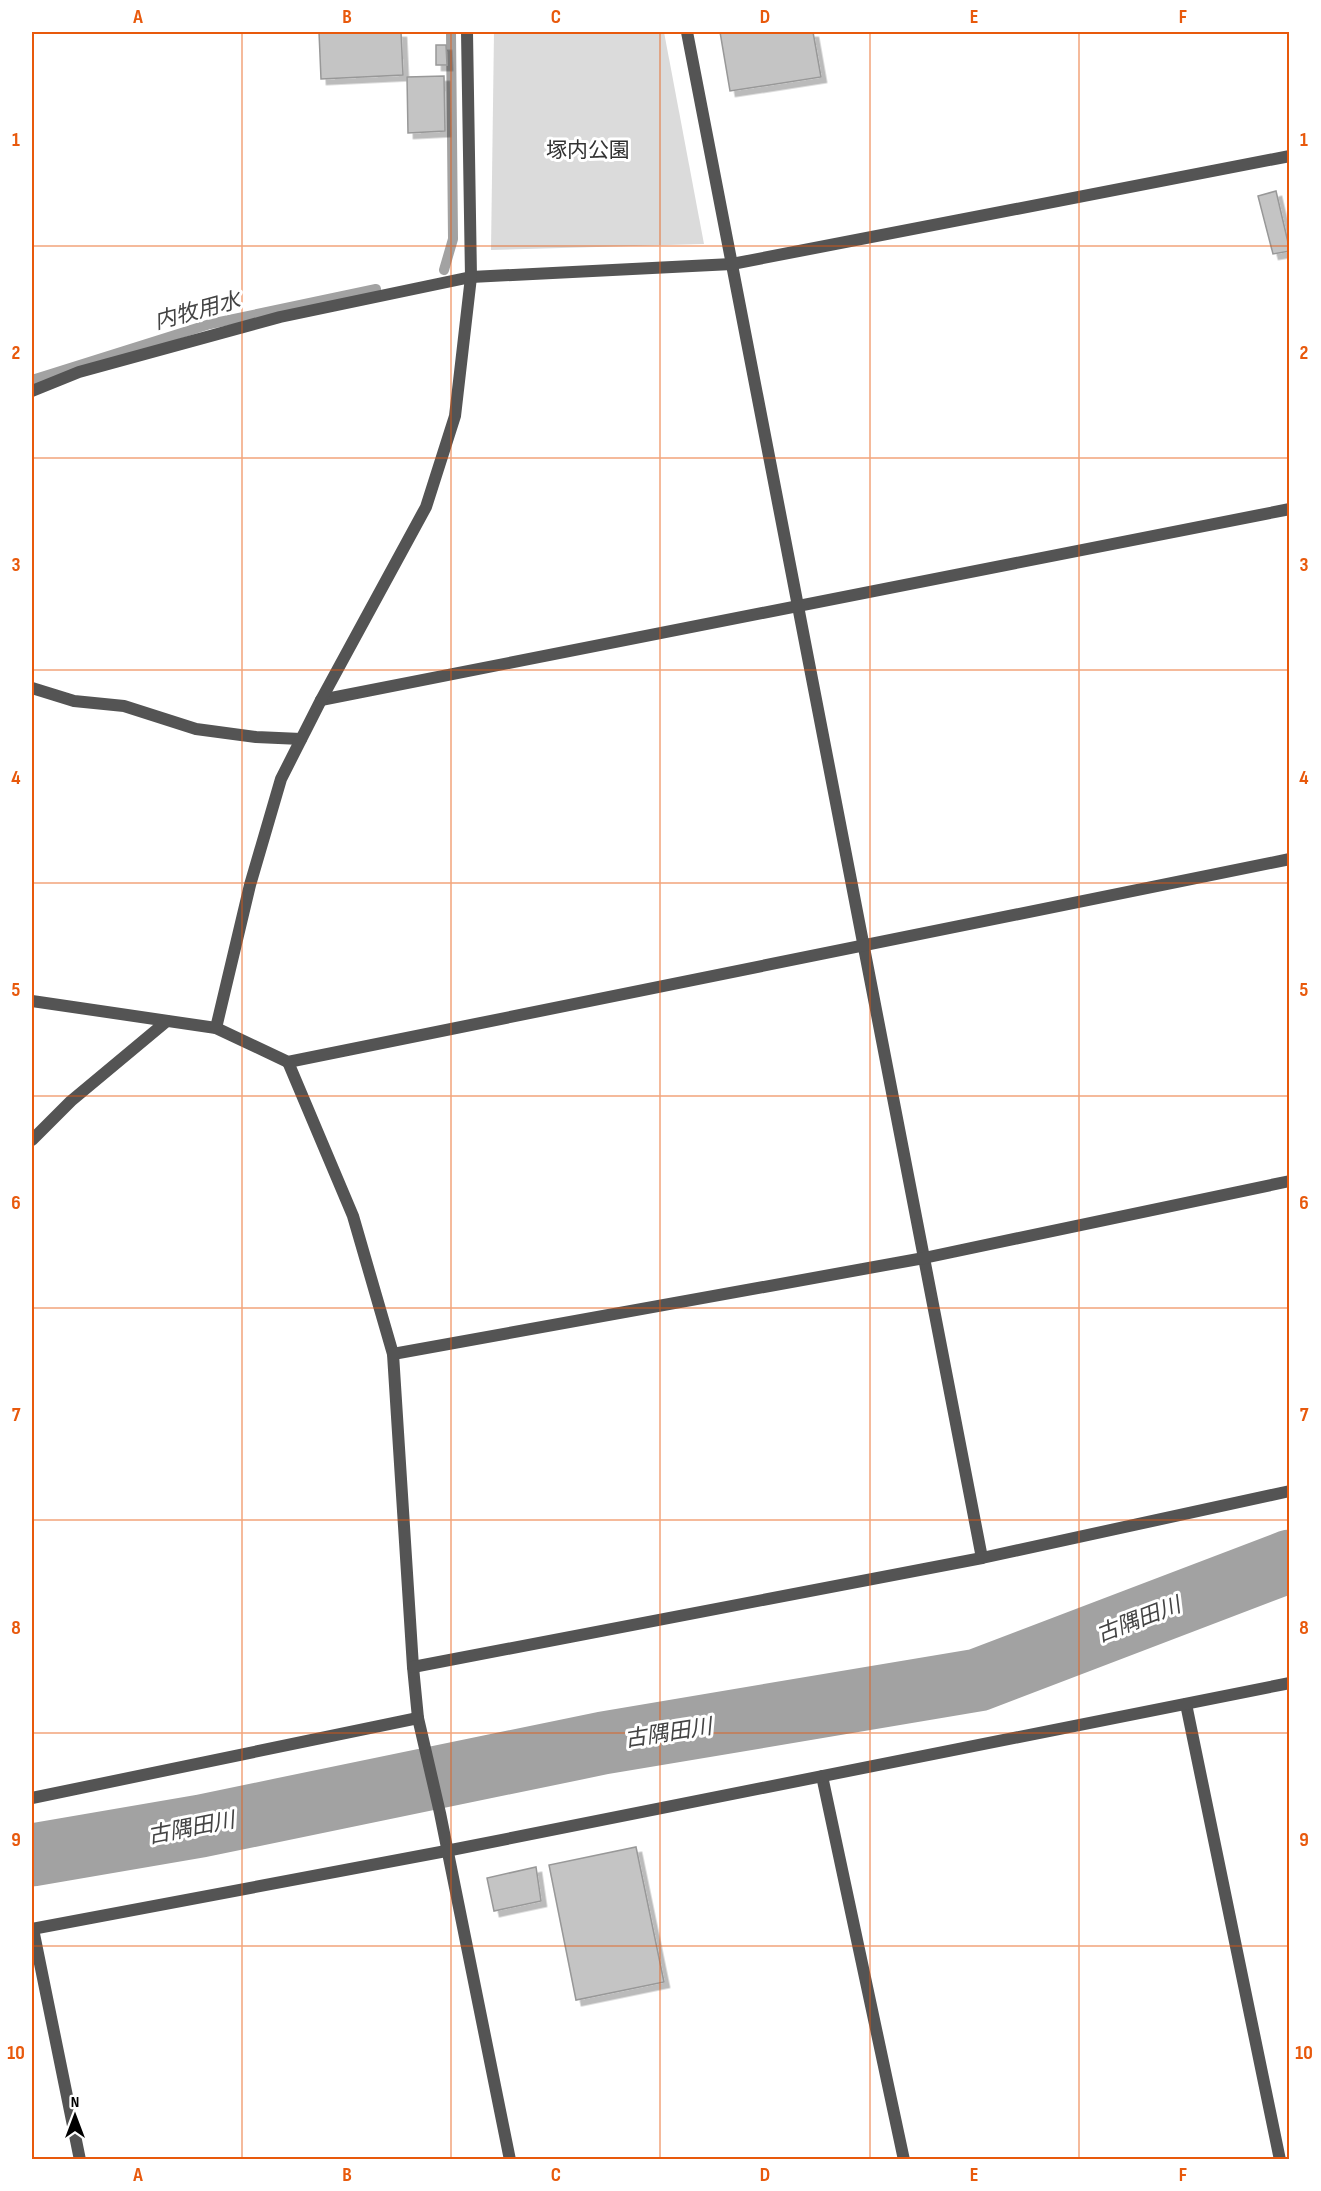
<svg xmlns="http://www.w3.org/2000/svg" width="1321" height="2191" viewBox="0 0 1321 2191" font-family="'Sofia Sans Condensed','Noto Sans JP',sans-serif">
	<defs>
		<filter id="shadow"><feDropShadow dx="5.5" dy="5.5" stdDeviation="0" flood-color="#0004"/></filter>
	</defs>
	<rect width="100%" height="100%" fill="#fff"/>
	<polygon fill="#dbdbdb" points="494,32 664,32 704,244 491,250"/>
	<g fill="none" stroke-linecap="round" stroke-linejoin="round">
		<g stroke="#a2a2a2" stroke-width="10">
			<polyline points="444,270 453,239 451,32"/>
			<polyline points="32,380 210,324 376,289"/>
		</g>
		<polyline stroke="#a2a2a2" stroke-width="63" points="32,1855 201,1826 603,1743 978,1680 1290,1561"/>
	</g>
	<g fill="#c4c4c4" stroke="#989898" stroke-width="1.5" filter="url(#shadow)">
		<polygon points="319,32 401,32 403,75 321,79"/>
		<polygon points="720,32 813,32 821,77 730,91"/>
		<polygon points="436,45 446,45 447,65 436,65"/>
		<polygon points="444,76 445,131 408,133 407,77"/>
		<polygon points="1276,191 1290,251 1273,254 1258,196"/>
		<polygon points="636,1847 664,1982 576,2000 549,1865"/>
		<polygon points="536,1867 541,1901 494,1911 487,1878"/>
	</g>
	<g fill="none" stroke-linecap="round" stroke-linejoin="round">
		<polyline stroke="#545454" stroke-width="12" points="32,391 79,372 280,317 471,277"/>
		<g stroke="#545454" stroke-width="12">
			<polyline points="687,32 982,1558"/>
			<polyline points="471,277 732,264 1290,156"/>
			<polyline points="32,688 74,701 124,706 196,729 256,737 301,739"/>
			<polyline points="321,700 1290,509"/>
			<polyline points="32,1001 216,1028 288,1062 1290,859"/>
			<polyline points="216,1028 250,885 281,779 321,700 426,507 455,416 471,277 467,32"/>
			<polyline points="288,1062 353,1216 393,1354 413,1667 418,1718 440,1813 510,2160"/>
			<polyline points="32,1140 71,1101 167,1021"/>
			<polyline points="393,1354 924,1258 1290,1181"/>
			<polyline points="413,1667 982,1558 1290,1491"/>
			<polyline points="1186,1704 1280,2160"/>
			<polyline points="822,1776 904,2160"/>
			<polyline points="32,1798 418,1718"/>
			<polyline points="32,1929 446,1851 1290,1683"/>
			<polyline points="33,1929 80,2160"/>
		</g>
	</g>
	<path fill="none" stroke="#e8590c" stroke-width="1.5" stroke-opacity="0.55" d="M242,32V2160M451,32V2160M660,32V2160M870,32V2160M1079,32V2160M32,246H1290M32,458H1290M32,670H1290M32,883H1290M32,1096H1290M32,1308H1290M32,1520H1290M32,1733H1290M32,1946H1290"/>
	<g text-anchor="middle" stroke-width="6" stroke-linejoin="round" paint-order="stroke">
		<g font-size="21" fill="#323232" stroke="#fff">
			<text x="588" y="157">塚内公園</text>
		</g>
		<g font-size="22" font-style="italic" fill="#434343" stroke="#fff">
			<text transform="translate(197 310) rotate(-15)" y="8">内牧用水</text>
			<text transform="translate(1138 1619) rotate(-21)" y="8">古隅田川</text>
			<text transform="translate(668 1732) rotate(-9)" y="8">古隅田川</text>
			<text transform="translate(191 1827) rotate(-11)" y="8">古隅田川</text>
		</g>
	</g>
	<rect width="1321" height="2191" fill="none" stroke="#ffffff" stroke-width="66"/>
	<g transform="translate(75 2116)" stroke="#ffffff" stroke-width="4.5" paint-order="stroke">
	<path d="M0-4.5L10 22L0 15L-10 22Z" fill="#000000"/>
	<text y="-9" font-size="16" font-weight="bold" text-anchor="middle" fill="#000000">N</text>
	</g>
	<rect x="33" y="33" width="1255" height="2125" fill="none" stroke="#e8590c" stroke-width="2"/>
	<g font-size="20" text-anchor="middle" font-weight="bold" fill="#e8590c">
		<text x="138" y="23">A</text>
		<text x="347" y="23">B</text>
		<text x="556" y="23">C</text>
		<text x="765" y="23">D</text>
		<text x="974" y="23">E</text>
		<text x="1183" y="23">F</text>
		<text x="16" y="146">1</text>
		<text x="1304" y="146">1</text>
		<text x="16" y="359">2</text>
		<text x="1304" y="359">2</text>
		<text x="16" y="571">3</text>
		<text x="1304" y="571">3</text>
		<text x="16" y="784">4</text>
		<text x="1304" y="784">4</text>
		<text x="16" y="996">5</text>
		<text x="1304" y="996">5</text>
		<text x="16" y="1209">6</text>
		<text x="1304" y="1209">6</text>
		<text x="16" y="1421">7</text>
		<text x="1304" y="1421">7</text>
		<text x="16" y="1634">8</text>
		<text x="1304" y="1634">8</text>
		<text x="16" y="1846">9</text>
		<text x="1304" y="1846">9</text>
		<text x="16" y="2059">10</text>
		<text x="1304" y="2059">10</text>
		<text x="138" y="2181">A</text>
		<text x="347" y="2181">B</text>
		<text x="556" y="2181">C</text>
		<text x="765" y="2181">D</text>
		<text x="974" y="2181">E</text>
		<text x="1183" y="2181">F</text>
	</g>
</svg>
